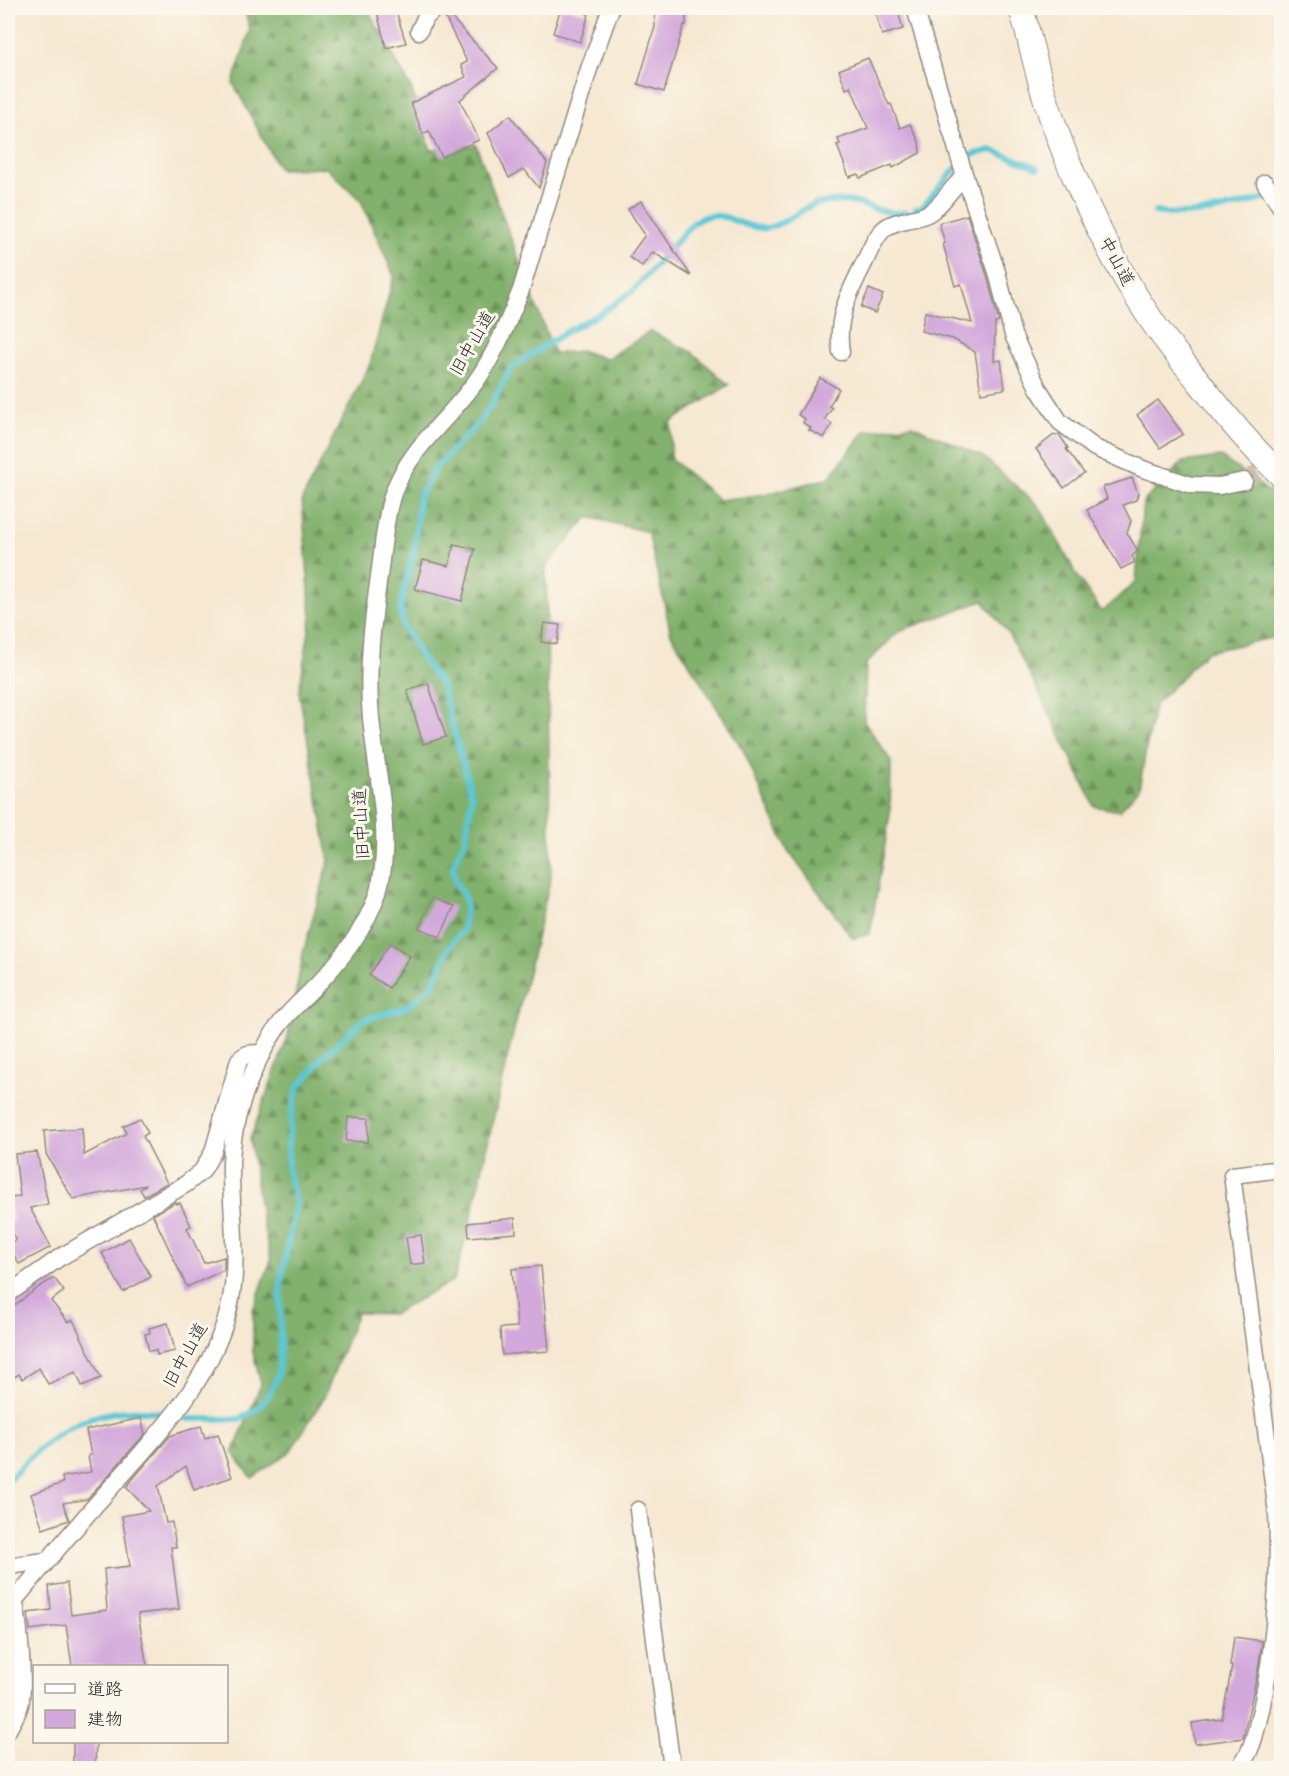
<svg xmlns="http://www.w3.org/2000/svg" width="1289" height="1776" viewBox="0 0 1289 1776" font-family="Kalam,'Klee One',sans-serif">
	<defs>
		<pattern id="forest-firs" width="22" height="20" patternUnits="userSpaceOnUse" patternTransform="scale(1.5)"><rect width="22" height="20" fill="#81b16c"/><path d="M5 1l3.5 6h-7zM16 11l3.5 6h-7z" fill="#6a9059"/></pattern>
	</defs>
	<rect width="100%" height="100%" fill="#fbf7ec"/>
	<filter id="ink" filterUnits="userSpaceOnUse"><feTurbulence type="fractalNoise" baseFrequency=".0167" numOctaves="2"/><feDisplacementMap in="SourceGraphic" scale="12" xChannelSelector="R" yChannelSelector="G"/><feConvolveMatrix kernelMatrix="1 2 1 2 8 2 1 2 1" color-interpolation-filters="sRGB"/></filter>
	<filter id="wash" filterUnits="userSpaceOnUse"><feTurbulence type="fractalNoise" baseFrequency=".008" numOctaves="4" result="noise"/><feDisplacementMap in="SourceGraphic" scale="24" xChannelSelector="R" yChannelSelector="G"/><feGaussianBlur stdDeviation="1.35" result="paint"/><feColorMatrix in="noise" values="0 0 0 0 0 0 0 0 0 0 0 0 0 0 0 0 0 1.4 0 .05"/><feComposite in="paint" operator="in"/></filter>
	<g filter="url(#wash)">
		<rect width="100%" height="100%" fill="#f6e8d1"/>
		<polygon fill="url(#forest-firs)" stroke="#566e4c" stroke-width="1.5" points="244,8 367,8 411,88 431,150 476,145 554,353 583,351 606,359 651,331 692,352 729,385 671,422 671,459 719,500 766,494 829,478 865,431 912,425 983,457 1039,506 1079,579 1102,612 1136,582 1143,502 1183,462 1221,457 1282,501 1281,636 1206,652 1154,706 1139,789 1119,811 1094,806 1047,708 1008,633 983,601 899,631 866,664 864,721 891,761 890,814 870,934 853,939 787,849 743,750 671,634 648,532 588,517 546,567 551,877 502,1080 472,1215 454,1280 393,1314 357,1313 324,1398 290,1452 252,1478 233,1453 261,1384 253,1352 253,1310 271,1260 261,1216 250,1139 288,1036 303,953 329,861 299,692 311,618 302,500 370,364 394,276 361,201 327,168 279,169 233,83 250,30"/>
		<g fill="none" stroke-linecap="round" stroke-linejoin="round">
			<g stroke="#5cc7d5" stroke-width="6">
				<polyline points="971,155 991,150 1032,165 1038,168"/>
				<polyline points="916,209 922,208 956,168"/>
				<path d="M1155,212C1191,218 1229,209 1263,199"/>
				<path d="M187,1419H239L256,1410L269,1395L278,1375L280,1349L281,1280L296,1203L288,1171V1146L291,1119L297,1089L324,1056L363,1020L407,1007L433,985L449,947L463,929L466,907L465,898L455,881L453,865L465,840L472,796L441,684L427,666L403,626L400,607L414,550L419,497L436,467L480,422L493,402L510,369L564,333L601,313L633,291L691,225C717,203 732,225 760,228C777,230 800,210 815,204C823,202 834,202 843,201C864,201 883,217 907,212"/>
				<path d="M8,1481C42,1442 75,1414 129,1411C140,1410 152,1412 162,1413"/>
				<polyline points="8,1578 9,1592"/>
				<polyline points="8,1706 9,1703 10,1625"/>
			</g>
		</g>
		<g id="blocks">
			<g fill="#d3a9dc">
				<polygon points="376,8 395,8 406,43 386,48"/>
				<polygon points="561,8 569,8 589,14 580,42 553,33"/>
				<polygon points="654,8 686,8 686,25 684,25 664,92 638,84 655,27"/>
				<polygon points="874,8 897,8 903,29 882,35"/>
				<polygon points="448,14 498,68 460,100 479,140 442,157 429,131 423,134 411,103 466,77 461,65 467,62 445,17"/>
				<polygon points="868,58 889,105 891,104 900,128 910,124 919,142 920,153 893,168 892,165 860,178 858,174 849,177 837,145 840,144 838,139 868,128 851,87 846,89 839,70"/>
				<polygon points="510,115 547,163 539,188 524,169 509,178 488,133"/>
				<polygon points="641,201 691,276 653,252 642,266 629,257 645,235 628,209"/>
				<polygon points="967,215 987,275 999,322 995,323 994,361 1001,360 1005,389 981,393 975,352 953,339 921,331 925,312 972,323 961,284 955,286 943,244 945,243 939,223"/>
				<polygon points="869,289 883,295 875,313 861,307"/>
				<polygon points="820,378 839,389 829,406 832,408 825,419 832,424 824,438 809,430 811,428 803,423 805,419 798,415"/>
				<polygon points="1158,400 1183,434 1160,448 1137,415"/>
				<polygon points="1059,434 1068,448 1066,449 1084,473 1064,488 1036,449 1054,435 1056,436"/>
				<polygon points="1132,478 1138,493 1136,500 1123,505 1131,521 1127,533 1138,551 1132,556 1135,562 1121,569 1087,510 1107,499 1103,487"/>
				<polygon points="454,544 475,549 462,601 415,589 423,560 449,566"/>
				<polygon points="544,623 560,625 557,644 541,642"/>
				<polygon points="428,683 446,737 423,744 407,690"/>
				<polygon points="432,898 454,907 440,937 419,928"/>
				<polygon points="390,943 410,956 389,988 369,975"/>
				<polygon points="348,1117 369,1118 368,1142 346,1141"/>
				<polygon points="140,1118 148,1133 143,1136 167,1183 144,1196 140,1189 146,1185 73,1199 46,1154 44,1131 82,1128 84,1155 125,1134 126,1132 123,1126"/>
				<polygon points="37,1152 48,1204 30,1208 51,1247 19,1264 8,1244 16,1240 8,1226 13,1221 8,1199 20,1196 15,1154"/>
				<polygon points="176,1202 177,1204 180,1203 191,1226 187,1228 204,1263 224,1257 224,1270 187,1287 153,1215"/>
				<polygon points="515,1218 516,1233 469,1237 468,1223"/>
				<polygon points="421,1235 425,1263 410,1265 406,1237"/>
				<polygon points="129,1238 151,1277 123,1292 102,1253"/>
				<polygon points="541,1266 549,1351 502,1355 500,1328 517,1327 512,1269"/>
				<polygon points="54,1278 64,1291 51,1301 68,1322 73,1320 101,1378 82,1386 76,1372 48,1384 39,1368 22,1379 19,1374 8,1381 8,1310 39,1287"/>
				<polygon points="168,1323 175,1351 157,1355 156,1350 149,1351 145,1334 150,1333 149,1328"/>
				<polygon points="141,1418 145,1434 131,1450 87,1499 63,1503 69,1520 43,1529 31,1494 63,1483 62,1477 91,1472 88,1456 91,1455 86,1430"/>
				<polygon points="201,1426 205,1438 218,1434 232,1477 194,1490 186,1466 158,1486 166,1523 172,1522 176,1547 171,1547 179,1609 138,1614 147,1666 72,1666 66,1625 30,1630 28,1613 51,1610 49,1586 67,1583 71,1615 107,1610 104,1569 130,1566 122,1516 149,1511 126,1487 170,1436"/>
				<polygon points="1234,1637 1262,1641 1258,1670 1243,1738 1195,1744 1192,1723 1222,1719 1232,1666 1230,1666"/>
				<polygon points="73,1742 96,1742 95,1768 73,1768"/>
			</g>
		</g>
	</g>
	<g filter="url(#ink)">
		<use href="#blocks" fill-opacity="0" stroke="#908a7e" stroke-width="1.5"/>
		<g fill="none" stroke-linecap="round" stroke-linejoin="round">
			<polyline stroke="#cdc2b0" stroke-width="16" stroke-dasharray="16 8" stroke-linecap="butt" points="1244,481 1282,457"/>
			<defs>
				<g id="street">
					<polyline points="915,8 965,177 997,272 1013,335 1038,388 1060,422 1095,448 1143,469 1191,485 1219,486 1244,481"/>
					<polyline points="419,31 425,18 436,8"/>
					<polyline points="1265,183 1281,207"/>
					<path d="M841,352C835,316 851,290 866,259C870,250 875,238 882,231C892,219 915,221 929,213C944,204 951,186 965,177"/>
					<path d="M8,1294L59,1258L186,1184L202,1171L213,1152L239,1060C246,1053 251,1052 262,1054"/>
					<polyline points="638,1510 672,1768"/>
					<polyline points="8,1566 45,1561"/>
					<path d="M8,1608C38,1572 68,1536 99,1501C150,1443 213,1382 230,1304C240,1258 230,1211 231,1163C232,1131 241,1099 254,1070C262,1052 271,1034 284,1019C293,1007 305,998 315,987C342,959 373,920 381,880C391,826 376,772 371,718C366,668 373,619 380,569C383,545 385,520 392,496C409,446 451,419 479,377C497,350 509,319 521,290L589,69L611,8"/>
					<path d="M8,1730C12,1722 18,1713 20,1705C25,1687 19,1619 14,1600"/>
					<path d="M1238,1768C1253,1753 1257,1726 1262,1705C1275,1641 1280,1578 1277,1513L1232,1175L1282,1169"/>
				</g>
				<path id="secondary" d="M1021,8C1029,35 1035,64 1043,91C1065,165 1107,254 1150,318C1165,341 1183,362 1200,383C1226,416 1251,447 1282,476"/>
			</defs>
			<use href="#street" stroke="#908a7e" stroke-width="19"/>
			<use href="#secondary" stroke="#908a7e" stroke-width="26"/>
			<use href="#street" stroke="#fff" stroke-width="16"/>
			<use href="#secondary" stroke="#fff" stroke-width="24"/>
		</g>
	</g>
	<g text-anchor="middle" stroke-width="6" stroke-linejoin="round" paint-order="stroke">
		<g font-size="18" fill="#2b2b2b" stroke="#fbf7ec">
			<text transform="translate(1117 261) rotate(61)" y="6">中山道</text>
			<text transform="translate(472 343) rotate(-60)" y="6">旧中山道</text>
			<text transform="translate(361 824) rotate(-93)" y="6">旧中山道</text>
			<text transform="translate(185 1355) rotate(-61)" y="6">旧中山道</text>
		</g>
	</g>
	<rect width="1289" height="1776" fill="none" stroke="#fbf7ec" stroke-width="30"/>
	<rect x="33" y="1665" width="195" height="78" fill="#fbf7ec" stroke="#a8a59f" stroke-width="1.5"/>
	<rect x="45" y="1684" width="30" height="9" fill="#ffffff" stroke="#a8a59f" stroke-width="1.5"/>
	<text x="87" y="1695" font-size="18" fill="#2b2b2b">道路</text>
	<rect x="45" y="1710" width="30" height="18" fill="#d3a9dc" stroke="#a8a59f" stroke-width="1.5"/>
	<text x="87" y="1725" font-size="18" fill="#2b2b2b">建物</text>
</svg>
